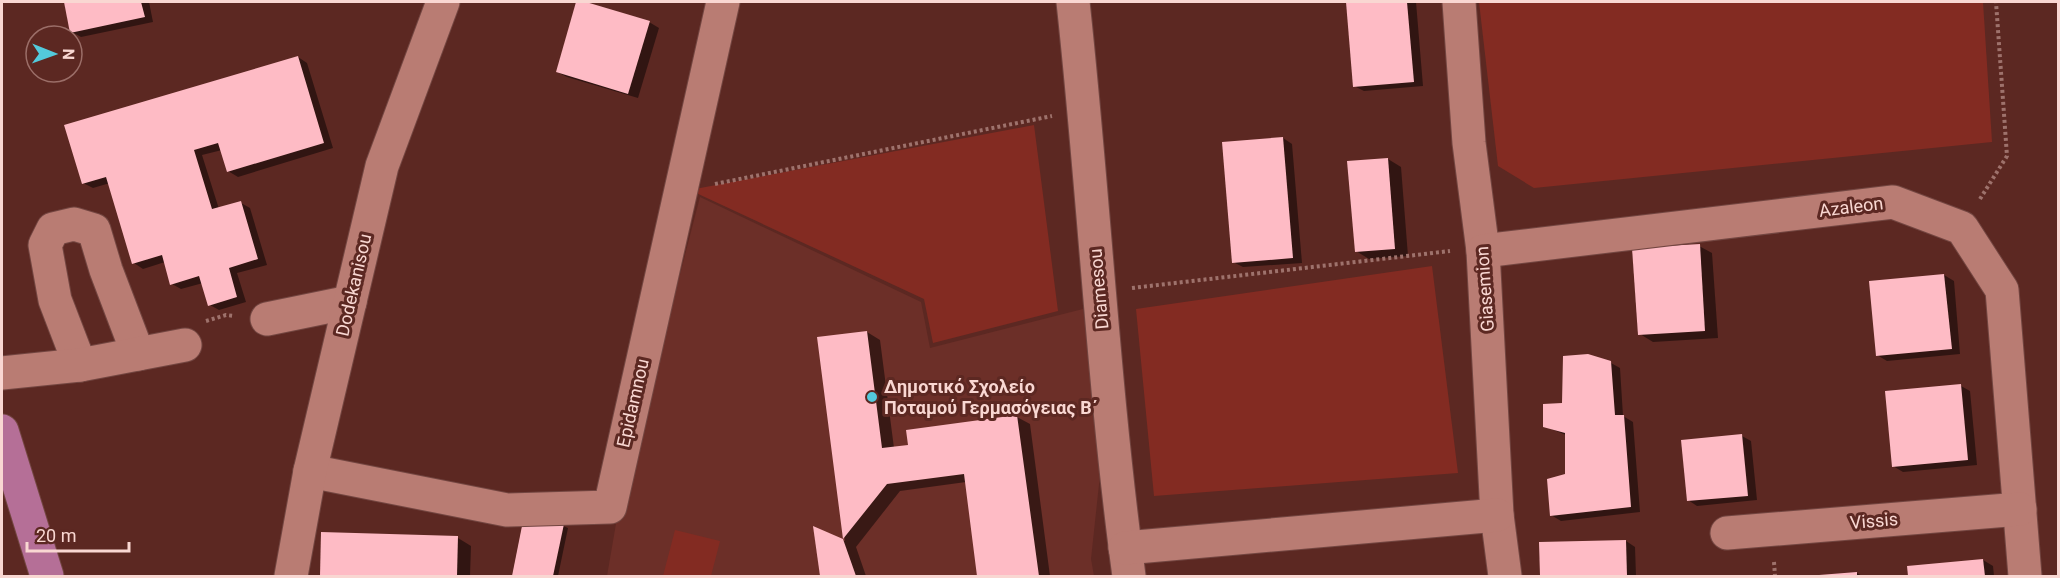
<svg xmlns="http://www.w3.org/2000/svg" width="2060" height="578" viewBox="0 0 2060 578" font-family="Roboto,sans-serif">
	<rect width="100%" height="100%" fill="#5c2822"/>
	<polygon fill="#6c2f28" points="700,197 921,302 930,348 1083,309 1103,447 1091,559 1094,576 607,576 617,518"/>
	<g fill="#832b22">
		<polygon points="1479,2 1983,2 1992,142 1534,188 1498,166"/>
		<polygon points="1034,125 1058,311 933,343 924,299 694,192 695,189"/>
		<polygon points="1432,266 1458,473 1154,496 1136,309"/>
		<polygon points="675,530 720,541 711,576 663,576"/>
	</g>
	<g fill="#0007">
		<polygon points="65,2 149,2 153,22 81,37 72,32"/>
		<polygon points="578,2 649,22 659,28 638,98 567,77 557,72"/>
		<polygon points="1347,2 1416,2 1423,86 1364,91 1354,86"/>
		<polygon points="298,57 307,63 333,148 238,177 228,171 222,150 202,155 219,209 241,203 250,208 267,265 237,273 246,302 219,310 210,305 203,283 181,289 172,284 165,262 143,269 134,263 110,183 93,188 83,183"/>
		<polygon points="1283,138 1292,144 1302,263 1243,267 1233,262"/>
		<polygon points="1388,159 1401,167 1408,256 1369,259 1356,251"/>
		<polygon points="1699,246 1712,253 1718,338 1653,342 1640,334"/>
		<polygon points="1944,275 1954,281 1960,354 1887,361 1877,355 1870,282"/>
		<polygon points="867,332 880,340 894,448 910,446 1017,417 1030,424 1050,576 979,576 966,482 900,491 856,547 866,576 822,576 815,529 845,541 818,339"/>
		<polygon points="1611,363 1620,368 1623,416 1633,422 1640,512 1561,521 1551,515 1567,475 1566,435 1544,426 1563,405"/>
		<polygon points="1961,386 1970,391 1977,465 1903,472 1893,466"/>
		<polygon points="1742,436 1751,441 1757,500 1697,506 1688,500"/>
		<polygon points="563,526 568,528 558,576 514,575"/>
		<polygon points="323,534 458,538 471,546 470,576 321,576"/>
		<polygon points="1626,541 1635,547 1636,576 1541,576 1540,544"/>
		<polygon points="1983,560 1993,566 1994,576 1910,576 1909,567"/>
		<polygon points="1857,573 1862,576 1818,576"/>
	</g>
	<g fill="#febbc5">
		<polygon points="64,2 141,2 145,17 70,33"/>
		<polygon points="576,2 586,2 650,21 628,94 556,72"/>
		<polygon points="1346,2 1407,2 1414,82 1353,87"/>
		<polygon points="298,56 324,143 227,172 218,143 194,150 212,209 241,201 258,259 229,268 237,297 208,306 199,276 170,285 162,255 132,264 106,177 82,184 64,125"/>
		<polygon points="1283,137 1293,258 1232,263 1222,142"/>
		<polygon points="1388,158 1395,249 1355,252 1347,161"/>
		<polygon points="1700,244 1705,331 1638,335 1632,248"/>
		<polygon points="1944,274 1952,349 1876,356 1869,281"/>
		<polygon points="867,331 882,448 908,445 906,430 1017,415 1039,576 977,576 964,474 887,484 843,539 817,337"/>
		<polygon points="1588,354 1611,361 1615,415 1624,415 1631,507 1550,516 1547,479 1565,474 1565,433 1543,427 1543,404 1562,403 1563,356"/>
		<polygon points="1961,384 1968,460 1892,467 1885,391"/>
		<polygon points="1742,434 1748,496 1687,501 1681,440"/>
		<polygon points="524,516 564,524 553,576 512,576"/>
		<polygon points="813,526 843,539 856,576 820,576"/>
		<polygon points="321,532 458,536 457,576 320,576"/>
		<polygon points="1626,540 1627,576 1540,576 1539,542"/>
		<polygon points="1983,559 1985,576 1908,576 1907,566"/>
		<polygon points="1857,572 1857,576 1819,576 1819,575"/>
	</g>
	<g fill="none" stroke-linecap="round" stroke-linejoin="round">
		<defs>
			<g id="minor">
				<path d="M1073,2C1094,193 1103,386 1129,576"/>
				<polyline points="1459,2 1469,143 1483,251 1497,515 1505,576"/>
				<polyline points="1483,251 1893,202 1962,228 2002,290 2025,576"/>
				<polyline points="267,319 350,302"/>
				<polyline points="80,365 55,300 45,245 53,229 74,224 94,230 106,270 138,354"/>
				<polyline points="2,373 80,365 185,345"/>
				<polyline points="310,471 507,510 610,507 723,2"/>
				<polyline points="1727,533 2020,509"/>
				<polyline points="1125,548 1497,515"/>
				<polyline points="291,576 310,471 382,166 443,2"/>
			</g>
			<polyline id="major" points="2,431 47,576"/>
		</defs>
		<use href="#minor" stroke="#734641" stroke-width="35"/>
		<use href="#major" stroke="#734641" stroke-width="35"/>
		<g stroke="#9e726c" stroke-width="4" stroke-dasharray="3 3" stroke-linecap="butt">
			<polyline points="715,184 1052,116"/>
			<polyline points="1980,199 2007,156 1996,2"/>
			<polyline points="1132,288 1450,251"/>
			<polyline points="206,321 226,315 234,316"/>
			<polyline points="1774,562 1775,576"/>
		</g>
		<use href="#minor" stroke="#b97c73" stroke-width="33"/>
		<use href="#major" stroke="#b56f97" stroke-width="33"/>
	</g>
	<circle fill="#53cadc" stroke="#5c2822" stroke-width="2" cx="872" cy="397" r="6"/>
	<g text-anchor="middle" stroke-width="6" stroke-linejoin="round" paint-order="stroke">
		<g font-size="18" fill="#f9d7d2" stroke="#5c2822">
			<text transform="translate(1851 207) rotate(-7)" y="6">Azaleon</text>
			<text transform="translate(354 285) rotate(-77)" y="6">Dodekanisou</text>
			<text transform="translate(1099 289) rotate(-95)" y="6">Diamesou</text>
			<text transform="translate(1485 289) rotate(-94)" y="6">Giasemion</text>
			<text transform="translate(633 403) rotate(-77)" y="6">Epidamnou</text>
			<text transform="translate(1874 521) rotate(-5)" y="6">Vissis</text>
		</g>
		<g font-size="18" font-weight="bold" fill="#f9d7d2" stroke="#5c2822" text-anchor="start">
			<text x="884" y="393">Δημοτικό Σχολείο<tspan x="884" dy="21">Ποταμού Γερμασόγειας Β΄</tspan></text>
		</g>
	</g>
	<rect width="2060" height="578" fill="none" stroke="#f9d7d2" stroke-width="6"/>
	<g transform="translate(54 54) rotate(91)"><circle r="28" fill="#5c2822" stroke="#9b6e68" stroke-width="1.5"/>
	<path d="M0-4.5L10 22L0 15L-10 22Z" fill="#53cadc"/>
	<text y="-9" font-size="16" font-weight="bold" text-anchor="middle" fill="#f9d7d2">N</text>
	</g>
	<path d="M27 542v9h102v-9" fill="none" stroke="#f9d7d2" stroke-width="3"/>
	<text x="36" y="542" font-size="18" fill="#f9d7d2" stroke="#5c2822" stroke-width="4.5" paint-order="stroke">20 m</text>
</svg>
